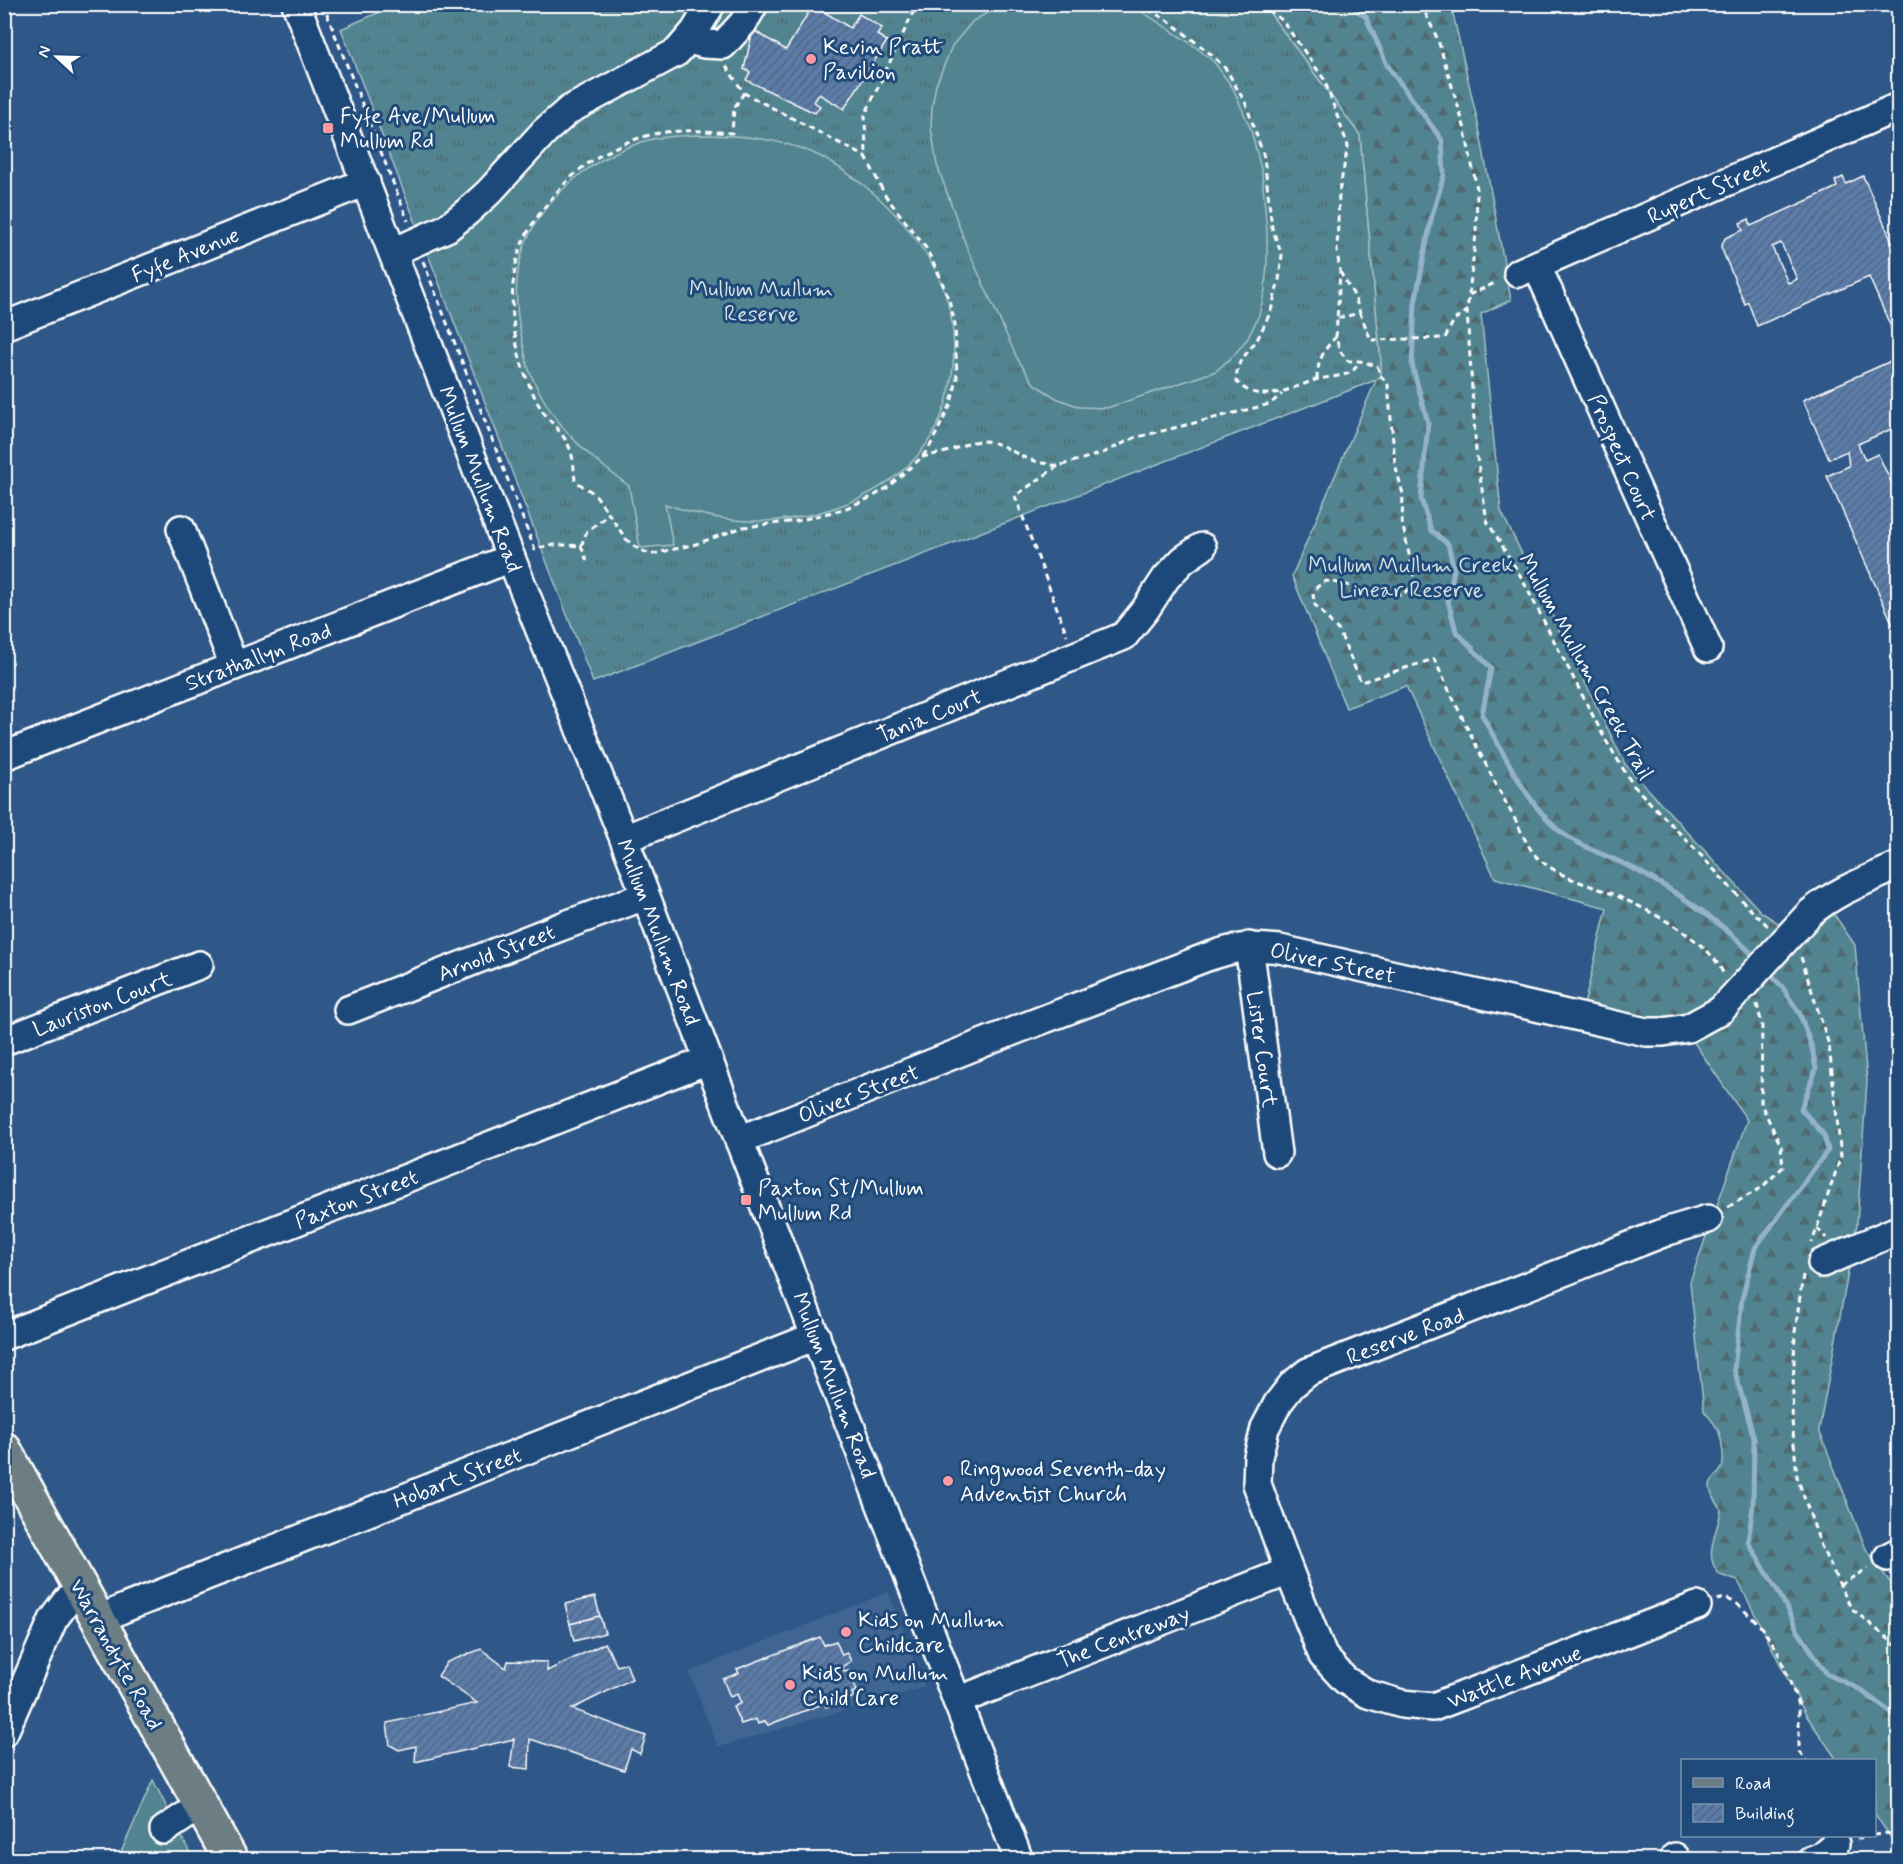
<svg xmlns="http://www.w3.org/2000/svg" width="1903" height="1864" viewBox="0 0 1903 1864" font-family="Mynerve,sans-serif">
	<defs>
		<pattern id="grass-tufts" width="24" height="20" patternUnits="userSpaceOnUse" patternTransform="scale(1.5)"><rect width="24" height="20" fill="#518490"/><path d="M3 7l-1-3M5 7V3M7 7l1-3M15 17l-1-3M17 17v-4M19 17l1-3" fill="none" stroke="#4f6b71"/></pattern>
		<pattern id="forest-firs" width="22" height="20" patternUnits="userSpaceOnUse" patternTransform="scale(1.5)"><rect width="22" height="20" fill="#518490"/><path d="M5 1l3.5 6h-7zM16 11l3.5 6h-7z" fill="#4f6b71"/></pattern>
		<pattern id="building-hatch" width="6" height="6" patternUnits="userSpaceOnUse" patternTransform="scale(1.5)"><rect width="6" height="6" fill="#5a7ba9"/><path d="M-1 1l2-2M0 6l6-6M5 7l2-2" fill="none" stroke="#54667f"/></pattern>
	</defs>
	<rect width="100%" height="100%" fill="#2f5787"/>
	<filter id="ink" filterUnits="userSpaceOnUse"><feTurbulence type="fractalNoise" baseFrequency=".0167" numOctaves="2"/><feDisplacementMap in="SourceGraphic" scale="12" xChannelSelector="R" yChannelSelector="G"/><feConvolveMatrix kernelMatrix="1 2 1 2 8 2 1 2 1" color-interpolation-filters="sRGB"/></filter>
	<g filter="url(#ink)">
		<polygon fill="#406593" points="888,1592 925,1687 718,1747 689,1672"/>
		<polygon fill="url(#grass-tufts)" stroke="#a8c2c8" stroke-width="1.5" points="398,4 1264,5 1360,135 1381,362 1381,376 1376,380 593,682 341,29"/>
		<g fill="url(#forest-firs)" stroke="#a8c2c8" stroke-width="1.5">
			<polygon points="1264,5 1451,5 1479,128 1511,300 1481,314 1501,511 1625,764 1761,912 1784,927 1715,1000 1694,1013 1651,1021 1584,1005 1607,908 1495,878 1406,686 1346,708 1292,576 1376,380 1381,376 1381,362 1360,135"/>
			<path d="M1831,910L1855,945L1867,1081L1857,1224L1819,1430L1866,1549L1898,1593V1849L1875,1814L1874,1760H1837L1806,1715L1738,1581L1720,1575C1701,1555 1719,1531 1721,1509C1717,1502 1711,1496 1710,1488C1709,1479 1719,1475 1722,1468C1724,1463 1723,1459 1723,1454C1721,1432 1719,1428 1704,1411L1690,1282L1747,1120L1691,1038Z"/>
		</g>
		<g fill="#518490" stroke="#a8c2c8" stroke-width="1.5">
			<polygon points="1002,4 1132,5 1193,45 1214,62 1233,88 1251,130 1262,173 1267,233 1267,264 1265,290 1259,315 1248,338 1234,355 1216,371 1107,408 1080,407 1056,398 1034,384 1017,358 967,248 937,165 931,128 932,106 936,85 952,46 973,21"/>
			<path d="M696,135C734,135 772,137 808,151C829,159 848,173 866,187C893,209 916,236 933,266C965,322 960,406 918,455C897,480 865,498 834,508C775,528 724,524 665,504L673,545L640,548L629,486C602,466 576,446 556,418C547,407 534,383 529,370C526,362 525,352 523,343C515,312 513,275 525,244C544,197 593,157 642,142C659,136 678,136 696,135Z"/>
			<polygon points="153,1780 193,1859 118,1859"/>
		</g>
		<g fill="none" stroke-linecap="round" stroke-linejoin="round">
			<g stroke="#94b3ca" stroke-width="5">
				<path d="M1349,4L1366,17L1387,65L1442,140L1444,175L1432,215L1415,303L1412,365L1428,423L1421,499L1431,530L1448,544L1454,569L1448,601L1456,631L1491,668L1482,715C1504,753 1531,814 1568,837C1589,851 1615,858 1638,871C1681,894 1724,924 1758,960"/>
				<polyline points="1768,972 1783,988 1800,1014 1812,1048 1816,1069 1801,1109 1824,1135 1828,1150 1755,1248 1742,1299 1734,1369 1754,1438 1753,1506 1748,1542 1778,1591 1798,1631 1827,1674 1859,1689 1898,1718"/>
			</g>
		</g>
		<g fill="url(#building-hatch)" stroke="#fff" stroke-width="1.5" fill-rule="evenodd">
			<polygon points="813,5 850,28 859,14 882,28 877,35 887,41 844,109 819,94 814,102 820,106 815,113 746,80 750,72 744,69 753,30 786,50"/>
			<path d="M1863,176L1895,248L1893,249L1898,257V343L1869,277L1757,326L1748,302L1745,304L1725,257L1721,247L1725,238L1743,230L1740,223L1749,219L1751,226L1837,187L1835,181L1843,177L1846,184ZM1781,243L1797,279L1788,283L1772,247Z"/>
			<polygon points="1898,358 1898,426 1858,444 1865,460 1878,454 1893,486 1897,484 1898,487 1898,633 1897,634 1827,476 1849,466 1847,451 1829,459 1803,400"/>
			<polygon points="595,1597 600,1616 570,1624 565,1604"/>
			<polygon points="600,1616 605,1633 574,1641 570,1624"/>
			<polygon points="820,1637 824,1645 836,1641 842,1655 847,1653 851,1661 842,1667 845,1672 849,1671 857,1691 852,1693 854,1697 826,1707 825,1703 768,1725 765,1721 758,1724 756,1719 741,1724 733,1707 741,1703 737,1694 730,1697 723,1679 739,1673 737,1669"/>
			<polygon points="605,1643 617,1666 626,1663 632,1679 572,1709 646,1736 640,1754 631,1749 624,1770 530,1739 529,1769 510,1767 514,1739 415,1762 416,1746 399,1750 390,1745 387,1723 477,1703 438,1676 447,1662 481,1649 506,1668 508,1661 547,1662 547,1671"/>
		</g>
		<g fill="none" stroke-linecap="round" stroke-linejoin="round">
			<defs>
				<g id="minor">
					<polyline points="296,4 511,558 624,839 739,1140 1019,1860"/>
					<polyline points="688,40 704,44 723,45 743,23 754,4"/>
					<polyline points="393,252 447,228 467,212 489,192 545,131 569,110 677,52 695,31 711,4"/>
					<polyline points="1537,266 1708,648"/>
					<polyline points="1518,273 1898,107"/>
					<polyline points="4,326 366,182"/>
					<polyline points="181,529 234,666"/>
					<polyline points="4,756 511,558"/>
					<polyline points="624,839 1124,636 1145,610 1166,578 1183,560 1202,547"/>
					<polyline points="1249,946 1277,1153"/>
					<polyline points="348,1010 560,927 645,896"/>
					<polyline points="4,1041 199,965"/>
					<path d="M739,1140L1016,1030L1207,957C1237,947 1248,945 1280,949L1646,1032H1663L1688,1028L1721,1010L1810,913C1836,891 1867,880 1898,866"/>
					<polyline points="1822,1263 1898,1230"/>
					<polyline points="4,1336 708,1060"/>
					<polyline points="1888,1557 1898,1552"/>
					<polyline points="1697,1606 1433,1707 1402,1704 1368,1694 1345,1680 1323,1656 1289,1571 1257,1484 1258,1457 1265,1428 1278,1403 1292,1385 1308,1372 1668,1231 1708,1219"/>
					<polyline points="99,1620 122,1609 816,1336"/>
					<polyline points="957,1701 1289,1571"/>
					<polyline points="4,1732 53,1620 68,1600 82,1591"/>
					<polyline points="164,1830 200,1806"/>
					<polyline points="1675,1857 1676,1860"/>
					<polyline points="1811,1860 1821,1856 1835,1844"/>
				</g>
				<polyline id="major" points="4,1449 231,1860"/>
			</defs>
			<use href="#minor" stroke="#fff" stroke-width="32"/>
			<use href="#major" stroke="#fff" stroke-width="38"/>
			<g stroke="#fff" stroke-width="3" stroke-dasharray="6 4.5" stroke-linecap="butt">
				<polyline points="323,4 408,221"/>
				<path d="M1139,4L1170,22L1212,55L1226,69L1246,104L1264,157L1272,228L1282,255L1279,280L1271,311L1258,338L1240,362L1237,372L1236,381C1258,406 1289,389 1315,380C1324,377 1343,377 1351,372C1355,370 1358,364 1360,361"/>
				<path d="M1260,4L1282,20L1324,79L1348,146L1339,192L1337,251L1340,272L1336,337L1340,351L1348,361H1360L1377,366L1381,376L1388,385L1395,464L1403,494L1402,522L1415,582L1403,595C1377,594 1352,585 1326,581L1317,587L1313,595L1315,605L1339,631L1361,682L1434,659C1459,711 1484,763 1512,814C1520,827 1526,846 1537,857C1558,877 1584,883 1610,893C1643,907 1709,939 1723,973"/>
				<polyline points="1421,4 1438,40 1464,126 1477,189 1476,234 1467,311 1476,451 1487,521 1520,575 1605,739 1633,785 1696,850 1749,908 1769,927"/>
				<polyline points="726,66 744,93 866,157"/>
				<path d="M744,93L734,108L732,133C704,131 673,128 646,136C601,149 572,171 544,208C533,222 523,238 518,255C510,286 511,319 518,350C522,369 531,391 541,409C549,421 566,436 570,449C574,459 574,471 575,481L595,494L626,539L635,547L645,552L653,554L696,544L743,527L797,521L844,509L872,497L887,488L922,457L930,446L950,406L957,380L955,324L950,303L939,274L926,248L885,195L866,157L865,115L917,4"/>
				<path d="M423,261L535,550C548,543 567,545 581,546L587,531L610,514"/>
				<polyline points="1340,272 1355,297 1360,313"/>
				<polyline points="1469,295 1497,282"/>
				<polyline points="1338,318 1360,313 1371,340 1445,338 1454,320 1467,311"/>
				<path d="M1317,379C1317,363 1324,348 1336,337"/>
				<polyline points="922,457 946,452 972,442 986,441 1001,445 1023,457 1038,462 1058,466 1103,453 1134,438 1270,404 1282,394"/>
				<polyline points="1058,466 1015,496 1067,635"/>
				<polyline points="581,546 587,561"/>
				<polyline points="1801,957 1829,1045 1841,1156 1812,1243"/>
				<polyline points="1728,1207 1761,1188 1783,1167 1781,1146 1761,1104 1762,1025 1757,1004"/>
				<polyline points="1817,1228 1826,1238"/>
				<polyline points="1803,1275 1795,1332 1792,1420 1797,1477 1821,1546 1851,1608 1898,1647"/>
				<polyline points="1840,1585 1868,1568"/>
				<polyline points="1717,1600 1725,1598 1736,1603 1758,1623 1777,1649 1799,1705 1799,1752 1807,1760"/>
				<polyline points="1874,1835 1884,1834 1898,1836"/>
				<polyline points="1857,1839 1870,1836"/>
			</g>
			<use href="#minor" stroke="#1f4a7a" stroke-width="27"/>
			<use href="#major" stroke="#6c7e84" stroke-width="33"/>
		</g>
	</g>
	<g fill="#ff9aa2" stroke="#1f4a7a" stroke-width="2">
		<circle cx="811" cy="59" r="6"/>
		<rect x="322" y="122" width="12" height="12" rx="3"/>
		<rect x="740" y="1194" width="12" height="12" rx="3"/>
		<circle cx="948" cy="1481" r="6"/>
		<circle cx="846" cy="1632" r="6"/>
		<circle cx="790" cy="1685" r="6"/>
	</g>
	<g text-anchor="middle" stroke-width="6" stroke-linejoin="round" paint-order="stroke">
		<g font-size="22" fill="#fff" stroke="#1f4a7a" text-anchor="start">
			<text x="823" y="54">Kevin Pratt<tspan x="823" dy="25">Pavilion</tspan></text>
			<text x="340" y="123">Fyfe Ave/Mullum<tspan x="340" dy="25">Mullum Rd</tspan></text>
			<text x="758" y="1195">Paxton St/Mullum<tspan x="758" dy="25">Mullum Rd</tspan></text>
			<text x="960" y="1476">Ringwood Seventh-day<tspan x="960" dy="25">Adventist Church</tspan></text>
			<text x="858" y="1627">Kids on Mullum<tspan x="858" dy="25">Childcare</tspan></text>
			<text x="802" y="1680">Kids on Mullum<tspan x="802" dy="25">Child Care</tspan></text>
		</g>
		<g font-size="22" fill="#fff" stroke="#1f4a7a">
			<text transform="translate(1708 190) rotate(-24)" y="8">Rupert Street</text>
			<text transform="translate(185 254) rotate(-22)" y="8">Fyfe Avenue</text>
			<text transform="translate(1623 457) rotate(66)" y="8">Prospect Court</text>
			<text transform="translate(481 479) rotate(69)" y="8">Mullum Mullum Road</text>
			<text transform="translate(258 656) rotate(-21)" y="8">Strathallyn Road</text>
			<text transform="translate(1587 666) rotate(61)" y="8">Mullum Mullum Creek Trail</text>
			<text transform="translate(929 715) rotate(-22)" y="8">Tania Court</text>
			<text transform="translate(659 932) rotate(69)" y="8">Mullum Mullum Road</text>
			<text transform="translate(496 952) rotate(-21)" y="8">Arnold Street</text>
			<text transform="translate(1333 962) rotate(12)" y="8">Oliver Street</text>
			<text transform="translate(102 1003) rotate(-21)" y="8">Lauriston Court</text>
			<text transform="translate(1263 1049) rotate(82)" y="8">Lister Court</text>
			<text transform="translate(858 1093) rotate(-21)" y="8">Oliver Street</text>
			<text transform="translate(356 1198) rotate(-21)" y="8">Paxton Street</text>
			<text transform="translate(1405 1335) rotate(-21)" y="8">Reserve Road</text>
			<text transform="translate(835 1385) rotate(69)" y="8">Mullum Mullum Road</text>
			<text transform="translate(457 1477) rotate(-21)" y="8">Hobart Street</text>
			<text transform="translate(1123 1636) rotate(-21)" y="8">The Centreway</text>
			<text transform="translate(117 1654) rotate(61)" y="8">Warrandyte Road</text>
			<text transform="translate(1514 1676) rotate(-21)" y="8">Wattle Avenue</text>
		</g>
		<g font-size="22" fill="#d4e0e3" stroke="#1f4a7a">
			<text x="761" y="296">Mullum Mullum<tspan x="761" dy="25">Reserve</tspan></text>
			<text x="1411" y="572">Mullum Mullum Creek<tspan x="1411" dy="25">Linear Reserve</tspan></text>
		</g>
	</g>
	<rect width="1903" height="1864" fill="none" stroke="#1f4a7a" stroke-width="24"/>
	<rect x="12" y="12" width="1879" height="1840" fill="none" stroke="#fff" stroke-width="2" filter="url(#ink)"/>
	<rect x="1681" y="1759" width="195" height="78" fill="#1f4a7a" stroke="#7992af" stroke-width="1.5"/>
	<rect x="1693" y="1778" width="30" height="9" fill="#6c7e84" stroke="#7992af" stroke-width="1.5"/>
	<text x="1735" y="1789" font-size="18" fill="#ffffff">Road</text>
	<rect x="1693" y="1804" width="30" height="18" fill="url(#building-hatch)" stroke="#7992af" stroke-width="1.5"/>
	<text x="1735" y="1819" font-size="18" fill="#ffffff">Building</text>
	<g transform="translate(57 57) rotate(292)" stroke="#1f4a7a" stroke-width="4.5" paint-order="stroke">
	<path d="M0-4.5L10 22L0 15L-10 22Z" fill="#ffffff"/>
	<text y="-9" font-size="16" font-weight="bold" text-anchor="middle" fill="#ffffff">N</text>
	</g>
</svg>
